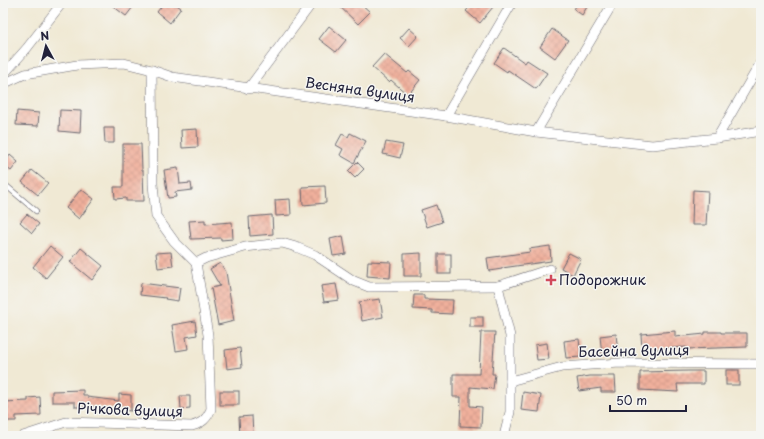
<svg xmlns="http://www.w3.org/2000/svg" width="764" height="439" viewBox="0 0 764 439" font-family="'Playpen Sans',sans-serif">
	<defs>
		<pattern id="building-cross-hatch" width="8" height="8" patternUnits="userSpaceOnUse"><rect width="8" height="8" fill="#f0b09c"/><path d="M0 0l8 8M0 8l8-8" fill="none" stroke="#ce9787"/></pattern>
	</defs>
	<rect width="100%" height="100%" fill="#f6f6f2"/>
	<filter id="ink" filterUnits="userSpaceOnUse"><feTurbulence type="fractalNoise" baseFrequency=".025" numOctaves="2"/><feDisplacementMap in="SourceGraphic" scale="8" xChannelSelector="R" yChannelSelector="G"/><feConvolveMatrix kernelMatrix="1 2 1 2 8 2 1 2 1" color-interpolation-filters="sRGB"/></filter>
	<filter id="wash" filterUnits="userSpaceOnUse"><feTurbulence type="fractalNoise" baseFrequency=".012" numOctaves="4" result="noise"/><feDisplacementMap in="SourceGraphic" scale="16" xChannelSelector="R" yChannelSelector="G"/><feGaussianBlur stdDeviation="0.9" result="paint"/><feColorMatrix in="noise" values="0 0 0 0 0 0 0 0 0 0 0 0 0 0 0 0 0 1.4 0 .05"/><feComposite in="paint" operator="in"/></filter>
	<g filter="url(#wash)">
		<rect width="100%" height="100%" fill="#f0e9d4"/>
		<g id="blocks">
			<g fill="url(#building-cross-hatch)">
				<polygon points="109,3 127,3 133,7 126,16"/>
				<polygon points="164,3 174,3 181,8 170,23 157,12"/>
				<polygon points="336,3 360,3 370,12 358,24"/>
				<polygon points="473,3 488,3 493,7 480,23 466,11"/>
				<polygon points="578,3 581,3 587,7 582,15 574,9"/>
				<polygon points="329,26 346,40 336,52 319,39"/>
				<polygon points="409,28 418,36 409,46 400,38"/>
				<polygon points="552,29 568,40 555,58 540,47"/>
				<polygon points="504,48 525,63 527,60 547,73 536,89 508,70 507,72 494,63"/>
				<polygon points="384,54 407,73 409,71 420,80 408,95 391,80 389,82 372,67"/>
				<polygon points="60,110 81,111 80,133 59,131"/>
				<polygon points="17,111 39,113 38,126 16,125"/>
				<polygon points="104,128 114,128 114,143 105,143"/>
				<polygon points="197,129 198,147 182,148 181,130"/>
				<polygon points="350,133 366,141 354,163 340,155 343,149 336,145 342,134 348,137"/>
				<polygon points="386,142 403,145 400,158 383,154"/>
				<polygon points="123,144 141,144 142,170 143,170 144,201 126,201 126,198 115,199 114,187 123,187"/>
				<polygon points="10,155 18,162 11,171 3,165"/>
				<polygon points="357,162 364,169 355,178 348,171"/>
				<polygon points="178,168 180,184 191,183 192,190 175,192 176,197 168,198 164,170"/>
				<polygon points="32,170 48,183 38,195 22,182"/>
				<polygon points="325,186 326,203 303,205 302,187"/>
				<polygon points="81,189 94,199 79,219 66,208"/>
				<polygon points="693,190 708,191 706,225 692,225"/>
				<polygon points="290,199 291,215 276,216 275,200"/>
				<polygon points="436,205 442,222 427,227 421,210"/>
				<polygon points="27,214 39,224 32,233 20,222"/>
				<polygon points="272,215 273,234 250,236 249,217"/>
				<polygon points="205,220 205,224 232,222 233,239 221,240 221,238 191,239 189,221"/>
				<polygon points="343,236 346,254 333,256 330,239"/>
				<polygon points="50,246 63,257 46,278 33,267"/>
				<polygon points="550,246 551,261 502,268 502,269 489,271 487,258 530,252 529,249"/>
				<polygon points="81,248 103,266 92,280 70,262"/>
				<polygon points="171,252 173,266 158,268 156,253"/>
				<polygon points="421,253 421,276 404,276 404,254"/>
				<polygon points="569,253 581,259 573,275 561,268"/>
				<rect x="438" y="254" width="13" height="20"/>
				<polygon points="368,261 391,262 390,278 367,276"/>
				<polygon points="220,263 226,272 234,321 218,325 211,288 220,286 210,269"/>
				<polygon points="141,283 180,288 178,301 165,299 166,298 140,295"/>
				<polygon points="336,284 339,300 324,302 321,286"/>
				<polygon points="414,295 424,295 424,299 453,300 452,314 432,313 432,310 413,309"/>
				<polygon points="380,299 383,317 362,321 359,302"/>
				<rect x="470" y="317" width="13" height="10"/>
				<polygon points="195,321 197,335 186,337 188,349 176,351 172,325"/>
				<polygon points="675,331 675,337 705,334 705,332 721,332 721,333 747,333 747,347 686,349 686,347 642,350 641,334"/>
				<polygon points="481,332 495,332 492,374 495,374 493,389 470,387 470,406 482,407 481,427 460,426 461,397 453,397 453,374 479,374"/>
				<polygon points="616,334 618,353 602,355 600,336"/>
				<polygon points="579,339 581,357 566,358 564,341"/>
				<polygon points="547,343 549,359 537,360 535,345"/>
				<polygon points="240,348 242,367 227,369 225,350"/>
				<rect x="726" y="370" width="13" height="15"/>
				<polygon points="688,371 704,371 704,384 677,384 678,392 640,390 640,372"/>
				<polygon points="590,376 615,376 616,392 601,392 601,388 579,391 577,378"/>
				<polygon points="83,390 83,395 87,395 87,397 119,401 119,394 131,395 131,411 87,406 87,407 75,407 75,402 52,402 52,391"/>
				<rect x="220" y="391" width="19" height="14"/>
				<polygon points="523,392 541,395 539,412 521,410"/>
				<polygon points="180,396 190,396 190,408 181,409"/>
				<polygon points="40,397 41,415 16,416 16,421 3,421 3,402 28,401 28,398"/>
				<polygon points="252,416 253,435 240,436 239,417"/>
			</g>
		</g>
	</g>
	<g filter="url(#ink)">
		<use href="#blocks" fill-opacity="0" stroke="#6a6871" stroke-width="1"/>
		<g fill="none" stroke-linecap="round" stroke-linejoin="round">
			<defs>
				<polyline id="service" points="3,183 36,211"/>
				<g id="minor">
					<polyline points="3,75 27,48 62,3"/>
					<polyline points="3,84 25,74 77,65 124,63 152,70 172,77 446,116 536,132 652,145 717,138 761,131"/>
					<polyline points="248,89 312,3"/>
					<polyline points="446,116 512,3"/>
					<polyline points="536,132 613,3"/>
					<polyline points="717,138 761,62"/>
					<polyline points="196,263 206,258 245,247 282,243 296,247 315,255 354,281 369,287 498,286 550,269"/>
					<polyline points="498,286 510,336 510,412 504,436"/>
					<polyline points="510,381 562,367 620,363 761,364"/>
					<path d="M23,436L66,422L192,426C202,423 207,419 211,409L208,335L196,263L174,241L156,216L153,184L152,70"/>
				</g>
			</defs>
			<use href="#service" stroke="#6a6871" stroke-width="6"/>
			<use href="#minor" stroke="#6a6871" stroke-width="10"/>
			<use href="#service" stroke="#fff" stroke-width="4.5"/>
			<use href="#minor" stroke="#fff" stroke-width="9"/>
		</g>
	</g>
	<path fill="#d1495b" stroke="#f6f6f2" stroke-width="1.5" d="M549 274h4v4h4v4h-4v4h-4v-4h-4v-4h4z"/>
	<g text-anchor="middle" stroke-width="3" stroke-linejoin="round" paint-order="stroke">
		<g font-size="14" fill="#22223b" stroke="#f6f6f2">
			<text transform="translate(360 90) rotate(8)" y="5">Весняна вулиця</text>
			<text transform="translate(634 351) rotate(-1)" y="5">Басейна вулиця</text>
			<text transform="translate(130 410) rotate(2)" y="5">Річкова вулиця</text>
		</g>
		<g font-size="14" fill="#22223b" stroke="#f6f6f2" text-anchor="start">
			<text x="559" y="285">Подорожник</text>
		</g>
	</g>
	<rect width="764" height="439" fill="none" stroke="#f6f6f2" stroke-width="16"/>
	<g transform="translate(46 46) rotate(353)" stroke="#f6f6f2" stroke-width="3" paint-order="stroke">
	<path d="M0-3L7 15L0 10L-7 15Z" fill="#22223b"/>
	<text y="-6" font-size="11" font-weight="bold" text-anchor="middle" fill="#22223b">N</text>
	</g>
	<path d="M610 405v6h76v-6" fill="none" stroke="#22223b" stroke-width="2"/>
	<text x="616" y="405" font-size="12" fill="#22223b" stroke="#f6f6f2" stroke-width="3" paint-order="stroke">50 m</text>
</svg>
